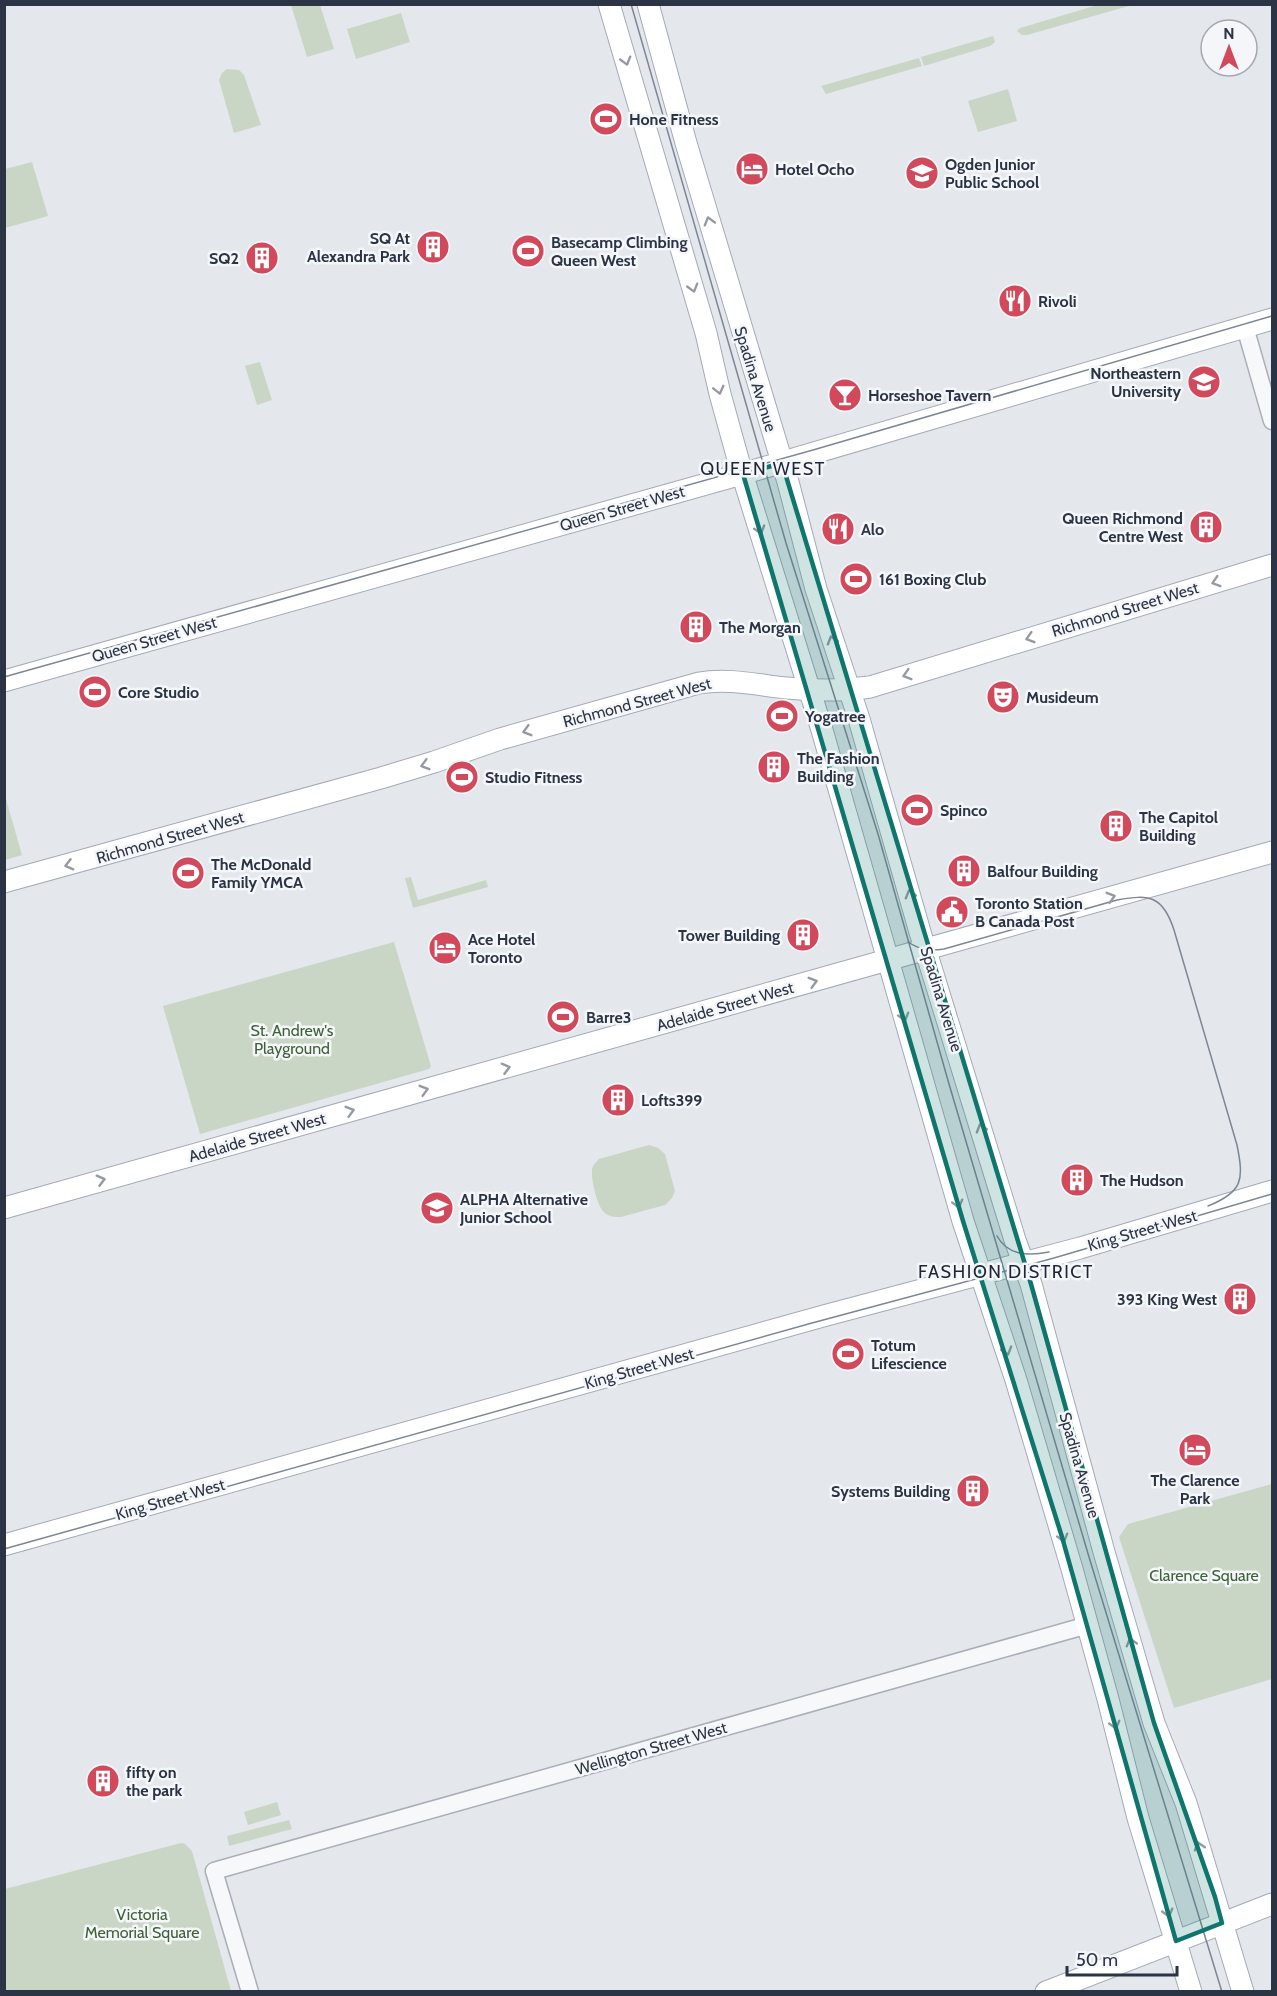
<svg xmlns="http://www.w3.org/2000/svg" width="1277" height="1996" viewBox="0 0 1277 1996" font-family="Cabin,sans-serif">
	<rect width="100%" height="100%" fill="#e4e7ec"/>
	<g fill="#c9d6c5">
		<polygon points="1101,4 1132,5 1027,35 1022,35 1017,31 1020,28"/>
		<polygon points="291,5 320,5 334,49 307,57"/>
		<polygon points="401,13 410,42 356,59 347,29"/>
		<polygon points="993,36 995,42 990,46 924,66 921,57"/>
		<polygon points="919,58 922,66 826,94 821,86"/>
		<polygon points="227,69 239,70 244,75 261,125 234,133 219,80 222,73"/>
		<polygon points="1008,89 1017,121 978,132 968,101"/>
		<polygon points="32,162 48,216 5,228 5,169"/>
		<polygon points="260,362 272,400 257,405 245,366"/>
		<polygon points="4,792 22,855 5,860 4,860"/>
		<polygon points="411,877 418,900 486,880 488,887 413,908 405,878"/>
		<polygon points="394,942 431,1066 429,1069 200,1134 163,1006"/>
		<path d="M649,1145L658,1148L665,1154L675,1191L672,1198L665,1205L621,1217C614,1217 608,1217 603,1211C597,1205 589,1174 593,1166C594,1164 597,1161 599,1159Z"/>
		<polygon points="1272,1484 1272,1679 1174,1708 1119,1537 1128,1524"/>
		<polygon points="277,1802 281,1815 248,1825 244,1812"/>
		<polygon points="289,1820 292,1829 229,1846 227,1836"/>
		<polygon points="181,1843 185,1844 192,1851 231,1991 5,1991 5,1889"/>
	</g>
	<g fill="none" stroke-linecap="round" stroke-linejoin="round">
		<defs>
			<g id="minor">
				<polyline points="1245,327 1272,421"/>
				<polyline points="250,1992 214,1871 1088,1625"/>
			</g>
			<g id="major">
				<polyline points="609,4 706,333 720,394 741,470 822,730 963,1221 1016,1380 1072,1569 1108,1699 1138,1818 1191,1992"/>
				<polyline points="648,4 686,143 788,482 816,589 859,719 920,932 1015,1240 1031,1284 1104,1552 1154,1723 1186,1803 1243,1992"/>
				<polyline points="4,681 742,474 1272,319"/>
				<path d="M4,882L381,778L434,762L500,739L699,683C728,678 758,685 787,688C815,691 842,691 870,687L1272,565"/>
				<polyline points="4,1208 1272,852"/>
				<polyline points="4,1545 827,1315 1080,1248 1272,1191"/>
				<polyline points="1046,1992 1272,1904"/>
			</g>
		</defs>
		<use href="#minor" stroke="#a9aeb7" stroke-width="19"/>
		<use href="#major" stroke="#a3abb8" stroke-width="23"/>
		<use href="#minor" stroke="#f7f8fa" stroke-width="16"/>
		<use href="#major" stroke="#fff" stroke-width="21"/>
		<g stroke="#7d8696" stroke-width="1.5">
			<polyline points="631,4 786,543 878,834 949,1084 1089,1557 1222,1992"/>
			<polyline points="4,677 813,450 1272,316"/>
			<path d="M908,942C920,950 930,951 944,949L1117,900C1150,894 1163,896 1174,930L1237,1145C1244,1180 1243,1192 1208,1206"/>
			<path d="M997,1236C1008,1256 1029,1256 1049,1252"/>
			<polyline points="4,1549 812,1323 1054,1258 1272,1194"/>
		</g>
	</g>
	<defs><path id="oneway-chevron" d="M-2-3.5L2.5 0L-2 3.5" fill="none" stroke-width="1.6" stroke-linecap="round" stroke-linejoin="round" transform="scale(1.5)"/></defs>
	<g stroke="#959aa2">
		<use href="#oneway-chevron" transform="translate(626 61) rotate(74)"/>
		<use href="#oneway-chevron" transform="translate(709 221) rotate(-106)"/>
		<use href="#oneway-chevron" transform="translate(693 288) rotate(74)"/>
		<use href="#oneway-chevron" transform="translate(719 390) rotate(76)"/>
		<use href="#oneway-chevron" transform="translate(760 530) rotate(73)"/>
		<use href="#oneway-chevron" transform="translate(1216 582) rotate(163)"/>
		<use href="#oneway-chevron" transform="translate(1030 638) rotate(163)"/>
		<use href="#oneway-chevron" transform="translate(832 640) rotate(-107)"/>
		<use href="#oneway-chevron" transform="translate(907 675) rotate(163)"/>
		<use href="#oneway-chevron" transform="translate(527 731) rotate(164)"/>
		<use href="#oneway-chevron" transform="translate(425 765) rotate(164)"/>
		<use href="#oneway-chevron" transform="translate(69 865) rotate(165)"/>
		<use href="#oneway-chevron" transform="translate(910 894) rotate(-106)"/>
		<use href="#oneway-chevron" transform="translate(1111 897) rotate(-16)"/>
		<use href="#oneway-chevron" transform="translate(813 982) rotate(-16)"/>
		<use href="#oneway-chevron" transform="translate(904 1017) rotate(74)"/>
		<use href="#oneway-chevron" transform="translate(506 1068) rotate(-15)"/>
		<use href="#oneway-chevron" transform="translate(424 1090) rotate(-16)"/>
		<use href="#oneway-chevron" transform="translate(350 1111) rotate(-16)"/>
		<use href="#oneway-chevron" transform="translate(981 1128) rotate(-107)"/>
		<use href="#oneway-chevron" transform="translate(101 1180) rotate(-15)"/>
		<use href="#oneway-chevron" transform="translate(958 1204) rotate(74)"/>
		<use href="#oneway-chevron" transform="translate(1007 1351) rotate(73)"/>
		<use href="#oneway-chevron" transform="translate(1063 1538) rotate(74)"/>
		<use href="#oneway-chevron" transform="translate(1131 1642) rotate(-106)"/>
		<use href="#oneway-chevron" transform="translate(1115 1725) rotate(75)"/>
		<use href="#oneway-chevron" transform="translate(1199 1846) rotate(-107)"/>
		<use href="#oneway-chevron" transform="translate(1168 1913) rotate(74)"/>
	</g>
	<path fill="#0f766e" fill-opacity="0.2" stroke="#0f766e" stroke-width="4.5" stroke-linejoin="round" d="M782,463L1031,1284L1154,1723L1215,1897L1222,1923L1176,1941L1062,1537L963,1221L743,474Z"/>
	<defs>
		<symbol id="stadium-disc" viewBox="-11 -11 22 22"><circle r="9.5" fill="#d1495b" stroke="#f4f6f9"/><path d="M0-5a6.5 5 0 1 0 0 10a6.5 5 0 1 0 0-10ZM-3.5-1.8h7v3.6h-7Z" fill="#fff"/></symbol>
		<symbol id="hotel-disc" viewBox="-11 -11 22 22"><circle r="9.5" fill="#d1495b" stroke="#f4f6f9"/><path d="M-6-4.5h1.5V1H6V5H4.5V3h-9V5H-6ZM-4 0a1.8 1.8 0 1 1 3.6 0ZM.5 0V-2.5h3Q6-2.5 6 0Z" fill="#fff"/></symbol>
		<symbol id="school-disc" viewBox="-11 -11 22 22"><circle r="9.5" fill="#d1495b" stroke="#f4f6f9"/><path d="M0-5L7-2L0 1L-7-2ZM-4 1L0 2.5L4 1V4Q0 6-4 4Z" fill="#fff"/></symbol>
		<symbol id="building-disc" viewBox="-11 -11 22 22"><circle r="9.5" fill="#d1495b" stroke="#f4f6f9"/><path d="M-4-6H4V6H1V3H-1V6H-4ZM-2.5-4.3h1.7v1.8h-1.7ZM.8-4.3h1.7v1.8H.8ZM-2.5-1h1.7V.8h-1.7ZM.8-1h1.7V.8H.8Z" fill="#fff"/></symbol>
		<symbol id="restaurant-disc" viewBox="-11 -11 22 22"><circle r="9.5" fill="#d1495b" stroke="#f4f6f9"/><path d="M-5-6h1v4h1v-4h1v4h1v-4h1v5L-1.5 .5V6h-2V.5L-5-1ZM5-6V6H3V1.5H1.5Q1.5-4 5-6Z" fill="#fff"/></symbol>
		<symbol id="university-disc" viewBox="-11 -11 22 22"><circle r="9.5" fill="#d1495b" stroke="#f4f6f9"/><path d="M0-5L7-2L0 1L-7-2ZM-4 1L0 2.5L4 1V4Q0 6-4 4Z" fill="#fff"/></symbol>
		<symbol id="bar-disc" viewBox="-11 -11 22 22"><circle r="9.5" fill="#d1495b" stroke="#f4f6f9"/><path d="M-6-5H6L.8 .8V4.5H3.5V6h-7V4.5H-.8V.8Z" fill="#fff"/></symbol>
		<symbol id="theatre-disc" viewBox="-11 -11 22 22"><circle r="9.5" fill="#d1495b" stroke="#f4f6f9"/><path d="M-5-5.5Q0-4 5-5.5V0Q5 5 0 6Q-5 5-5 0ZM-3.3-2.5H-1v1.5H-3.3ZM1-2.5H3.3v1.5H1ZM-2.8 1Q0 5.5 2.8 1Z" fill="#fff"/></symbol>
		<symbol id="civic-disc" viewBox="-11 -11 22 22"><circle r="9.5" fill="#d1495b" stroke="#f4f6f9"/><path d="M-.6-6.5H3V-4.5H.6V-3L4-1V1h2V6H-6V1h2V-1L-.6-3ZM-1.2 2.5V6h2.4V2.5Z" fill="#fff"/></symbol>
	</defs>
	<g fill-rule="evenodd">
		<use href="#stadium-disc" x="587" y="100" width="38" height="38"/>
		<use href="#hotel-disc" x="733" y="150" width="38" height="38"/>
		<use href="#school-disc" x="903" y="154" width="38" height="38"/>
		<use href="#building-disc" x="414" y="228" width="38" height="38"/>
		<use href="#stadium-disc" x="509" y="232" width="38" height="38"/>
		<use href="#building-disc" x="243" y="239" width="38" height="38"/>
		<use href="#restaurant-disc" x="996" y="282" width="38" height="38"/>
		<use href="#university-disc" x="1185" y="363" width="38" height="38"/>
		<use href="#bar-disc" x="826" y="376" width="38" height="38"/>
		<use href="#building-disc" x="1187" y="508" width="38" height="38"/>
		<use href="#restaurant-disc" x="819" y="510" width="38" height="38"/>
		<use href="#stadium-disc" x="837" y="560" width="38" height="38"/>
		<use href="#building-disc" x="677" y="608" width="38" height="38"/>
		<use href="#stadium-disc" x="76" y="673" width="38" height="38"/>
		<use href="#theatre-disc" x="984" y="678" width="38" height="38"/>
		<use href="#stadium-disc" x="763" y="697" width="38" height="38"/>
		<use href="#building-disc" x="755" y="748" width="38" height="38"/>
		<use href="#stadium-disc" x="443" y="758" width="38" height="38"/>
		<use href="#stadium-disc" x="898" y="791" width="38" height="38"/>
		<use href="#building-disc" x="1097" y="807" width="38" height="38"/>
		<use href="#building-disc" x="945" y="852" width="38" height="38"/>
		<use href="#stadium-disc" x="169" y="854" width="38" height="38"/>
		<use href="#civic-disc" x="933" y="893" width="38" height="38"/>
		<use href="#building-disc" x="784" y="916" width="38" height="38"/>
		<use href="#hotel-disc" x="426" y="929" width="38" height="38"/>
		<use href="#stadium-disc" x="544" y="998" width="38" height="38"/>
		<use href="#building-disc" x="599" y="1081" width="38" height="38"/>
		<use href="#building-disc" x="1058" y="1161" width="38" height="38"/>
		<use href="#school-disc" x="418" y="1189" width="38" height="38"/>
		<use href="#building-disc" x="1221" y="1280" width="38" height="38"/>
		<use href="#stadium-disc" x="829" y="1335" width="38" height="38"/>
		<use href="#hotel-disc" x="1176" y="1431" width="38" height="38"/>
		<use href="#building-disc" x="954" y="1472" width="38" height="38"/>
		<use href="#building-disc" x="84" y="1762" width="38" height="38"/>
	</g>
	<g text-anchor="middle" stroke-width="5" stroke-linejoin="round" paint-order="stroke">
		<g font-size="16" font-weight="bold" fill="#2b3445" stroke="#f4f6f9" text-anchor="start">
			<text x="629" y="125">Hone Fitness</text>
			<text x="945" y="170">Ogden Junior<tspan x="945" dy="18">Public School</tspan></text>
			<text x="775" y="175">Hotel Ocho</text>
			<text x="410" y="244" text-anchor="end">SQ At<tspan x="410" dy="18">Alexandra Park</tspan></text>
			<text x="551" y="248">Basecamp Climbing<tspan x="551" dy="18">Queen West</tspan></text>
			<text x="239" y="264" text-anchor="end">SQ2</text>
			<text x="1038" y="307">Rivoli</text>
			<text x="1181" y="379" text-anchor="end">Northeastern<tspan x="1181" dy="18">University</tspan></text>
			<text x="868" y="401">Horseshoe Tavern</text>
			<text x="1183" y="524" text-anchor="end">Queen Richmond<tspan x="1183" dy="18">Centre West</tspan></text>
			<text x="861" y="535">Alo</text>
			<text x="879" y="585">161 Boxing Club</text>
			<text x="719" y="633">The Morgan</text>
			<text x="118" y="698">Core Studio</text>
			<text x="1026" y="703">Musideum</text>
			<text x="805" y="722">Yogatree</text>
			<text x="797" y="764">The Fashion<tspan x="797" dy="18">Building</tspan></text>
			<text x="485" y="783">Studio Fitness</text>
			<text x="940" y="816">Spinco</text>
			<text x="1139" y="823">The Capitol<tspan x="1139" dy="18">Building</tspan></text>
			<text x="211" y="870">The McDonald<tspan x="211" dy="18">Family YMCA</tspan></text>
			<text x="987" y="877">Balfour Building</text>
			<text x="975" y="909">Toronto Station<tspan x="975" dy="18">B Canada Post</tspan></text>
			<text x="780" y="941" text-anchor="end">Tower Building</text>
			<text x="468" y="945">Ace Hotel<tspan x="468" dy="18">Toronto</tspan></text>
			<text x="586" y="1023">Barre3</text>
			<text x="641" y="1106">Lofts399</text>
			<text x="1100" y="1186">The Hudson</text>
			<text x="460" y="1205">ALPHA Alternative<tspan x="460" dy="18">Junior School</tspan></text>
			<text x="1217" y="1305" text-anchor="end">393 King West</text>
			<text x="871" y="1351">Totum<tspan x="871" dy="18">Lifescience</tspan></text>
			<text x="1195" y="1486" text-anchor="middle">The Clarence<tspan x="1195" dy="18">Park</tspan></text>
			<text x="950" y="1497" text-anchor="end">Systems Building</text>
			<text x="126" y="1778">fifty on<tspan x="126" dy="18">the park</tspan></text>
		</g>
		<g font-size="16" fill="#2b3445" stroke="#f4f6f9">
			<text transform="translate(756 379) rotate(73)" y="6">Spadina Avenue</text>
			<text transform="translate(622 508) rotate(-16)" y="6">Queen Street West</text>
			<text transform="translate(1125 609) rotate(-17)" y="6">Richmond Street West</text>
			<text transform="translate(154 639) rotate(-16)" y="6">Queen Street West</text>
			<text transform="translate(637 702) rotate(-15)" y="6">Richmond Street West</text>
			<text transform="translate(170 837) rotate(-16)" y="6">Richmond Street West</text>
			<text transform="translate(942 999) rotate(73)" y="6">Spadina Avenue</text>
			<text transform="translate(725 1006) rotate(-16)" y="6">Adelaide Street West</text>
			<text transform="translate(257 1137) rotate(-16)" y="6">Adelaide Street West</text>
			<text transform="translate(1142 1230) rotate(-16)" y="6">King Street West</text>
			<text transform="translate(639 1368) rotate(-16)" y="6">King Street West</text>
			<text transform="translate(1080 1465) rotate(74)" y="6">Spadina Avenue</text>
			<text transform="translate(170 1499) rotate(-16)" y="6">King Street West</text>
			<text transform="translate(651 1748) rotate(-16)" y="6">Wellington Street West</text>
		</g>
		<g font-size="16" fill="#3f6138" stroke="#f4f6f9">
			<text x="292" y="1036">St. Andrew's<tspan x="292" dy="18">Playground</tspan></text>
			<text x="1204" y="1581">Clarence Square</text>
			<text x="142" y="1920">Victoria<tspan x="142" dy="18">Memorial Square</tspan></text>
		</g>
		<g font-size="18" letter-spacing="1.5" fill="#1d2536" stroke="#f4f6f9">
			<text x="763" y="475">QUEEN WEST</text>
			<text x="1006" y="1278">FASHION DISTRICT</text>
		</g>
	</g>
	<rect width="1277" height="1996" fill="none" stroke="#2b3445" stroke-width="12"/>
	<g transform="translate(1229 48)"><circle r="28" fill="#f4f6f9" stroke="#a4a8b1" stroke-width="1.5"/>
	<path d="M0-4.5L10 22L0 15L-10 22Z" fill="#d1495b"/>
	<text y="-9" font-size="16" font-weight="bold" text-anchor="middle" fill="#2b3445">N</text>
	</g>
	<path d="M1067 1966v9h110v-9" fill="none" stroke="#2b3445" stroke-width="3"/>
	<text x="1076" y="1966" font-size="18" fill="#2b3445" stroke="#f4f6f9" stroke-width="4.5" paint-order="stroke">50 m</text>
</svg>
